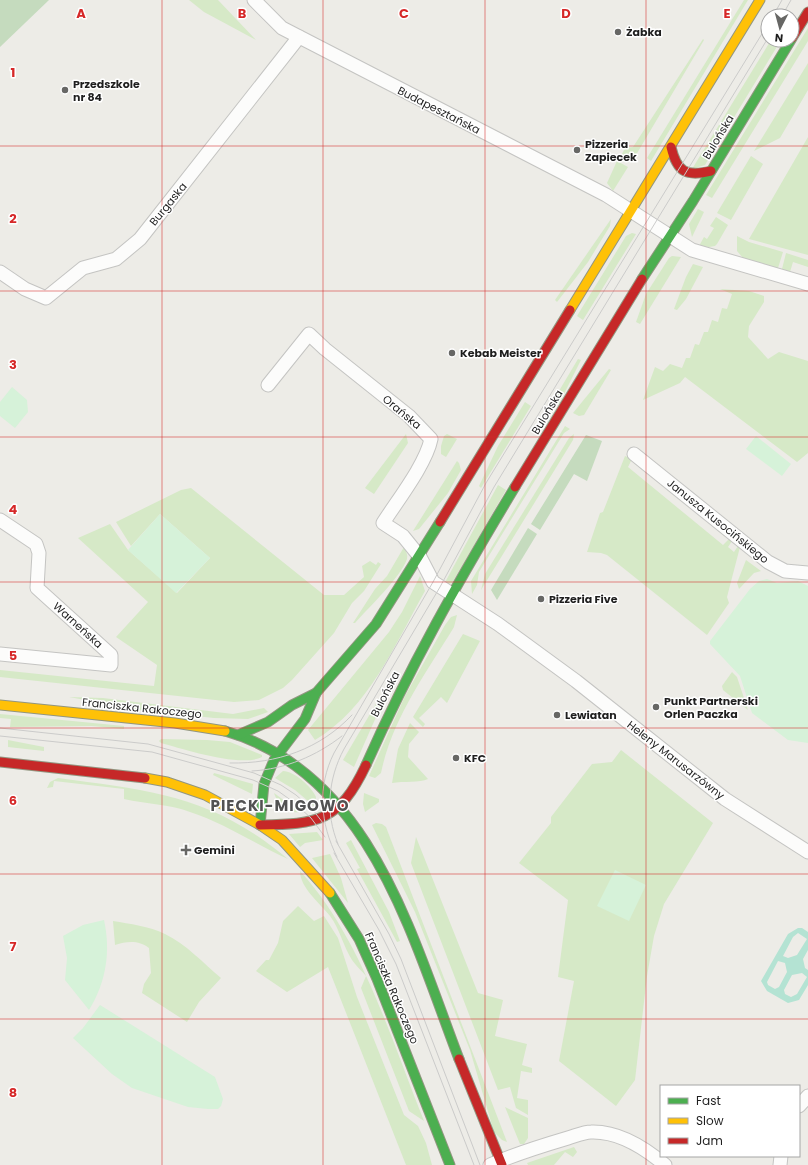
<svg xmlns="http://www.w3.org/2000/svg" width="808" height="1165" viewBox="0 0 808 1165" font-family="Poppins,sans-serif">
	<rect width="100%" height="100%" fill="#edece7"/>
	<g fill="#d6e9c7">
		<polygon points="189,0 218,0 256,40 204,12"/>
		<polygon points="744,0 748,0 651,161 647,158"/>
		<polygon points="808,28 808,41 712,198 706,195"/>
		<polygon points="703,39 704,40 633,160 622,154 625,148 633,147"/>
		<polygon points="771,40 781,40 705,165 692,169"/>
		<polygon points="808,63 808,90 780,138 754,151"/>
		<polygon points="808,137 808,255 749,239"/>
		<polygon points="751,156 763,164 731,220 717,213"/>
		<polygon points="617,161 628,167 613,191 607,183"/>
		<polygon points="698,209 704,212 692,237 689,224"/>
		<polygon points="716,217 728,225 717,244 715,246 709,247 699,246 704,237 707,239 714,228 710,226"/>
		<polygon points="611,219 610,226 588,262 557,302 555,300"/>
		<polygon points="632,233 636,234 583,320 577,316 626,236"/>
		<polygon points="737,236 749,242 783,252 778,268 743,258 737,251"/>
		<polygon points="786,253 808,260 808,267 793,262 790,272 782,269"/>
		<polygon points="672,256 681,257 640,324 636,322 646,294 669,258"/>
		<polygon points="693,264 703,267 686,299 677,310 674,309 686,277"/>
		<polygon points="720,289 749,291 764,296 764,302 749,326 748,337 768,359 779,352 808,361 808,453 797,462 685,377 680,383 643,400 655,367 663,371 670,364 682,368 686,358 690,358 695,344 699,345 704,332 708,332 712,320 718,322 722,308 727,309 732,294"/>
		<polygon points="578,359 581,360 559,404 553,401"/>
		<polygon points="609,369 611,370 584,415 579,416 573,413"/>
		<polygon points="525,402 531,406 481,488 479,486 498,446"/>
		<polygon points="565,426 570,429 564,433 479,572 477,585 472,594 471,581"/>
		<polygon points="406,434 408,443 374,494 365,488"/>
		<polygon points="447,434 457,439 446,457 441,454 441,446 444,436"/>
		<polygon points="574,434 573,440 481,590 485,574 569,438"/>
		<polygon points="625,456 630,458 631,461 628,467 723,545 729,539 732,541 728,547 734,552 738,546 740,547 727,597 729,603 707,635 607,555 601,553 587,552 600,513 603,512"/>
		<polygon points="457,461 459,463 461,470 448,493 419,529 413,531"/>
		<polygon points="498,485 506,490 452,583 443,586"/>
		<polygon points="191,488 324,595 344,595 364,577 362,566 370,561 376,565 378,562 381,564 364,591 352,603 334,633 292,680 283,688 259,700 234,702 0,677 0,670 154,686 157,665 116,637 148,602 78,538 110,524 128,550 177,593 210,558 160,514 131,546 116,522 181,490"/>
		<path d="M404,547C406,551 408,555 407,559C401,577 368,608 355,623H353L375,589L387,576Z"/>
		<polygon points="746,560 761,571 754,573 739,589 737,583"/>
		<path d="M420,576L425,591C395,644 369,708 315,740L308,730L389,632L402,612Z"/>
		<path d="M457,615L454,627C426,673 392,719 381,773L375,778L369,776L405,696L445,625L451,617Z"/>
		<polygon points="463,634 480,641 447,703 441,697 419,718 425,724 423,727 413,717"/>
		<polygon points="732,672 737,677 748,710 723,690 722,686"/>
		<polygon points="69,697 103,698 233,714 264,708 268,712 248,719 214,718 139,710"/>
		<polygon points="380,697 384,699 354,767 343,760"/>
		<polygon points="0,714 124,726 124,729 92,726 10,727 11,719 0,718"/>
		<path d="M410,723L419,732L409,744L408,757L428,779C420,783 403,781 392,783L398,749Z"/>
		<path d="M161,739L207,740L230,742L262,755V757C241,768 183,749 161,743L159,741Z"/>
		<polygon points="8,740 44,747 44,751 8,747"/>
		<polygon points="621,750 713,823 664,904 654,936 647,976 635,1080 616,1106 559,1061 574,981 558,977 568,900 519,863 551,823 551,817 592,764 612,762"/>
		<path d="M283,771C294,771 312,787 316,797L314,806L295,790L275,778Z"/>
		<polygon points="214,773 253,784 252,794 213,775"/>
		<path d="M58,778C153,791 211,795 288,859C255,844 224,823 190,812C169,804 146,804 124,799V789L54,781L53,787L47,788L50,782Z"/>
		<path d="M274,793L300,812C287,814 278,805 274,793Z"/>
		<polygon points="364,793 379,799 379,802 365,812 363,804"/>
		<polygon points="376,823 382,824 386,827 507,1142 502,1140 494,1132 470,1050 415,912 372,825"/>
		<polygon points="317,832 323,840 305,843 300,847 289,834"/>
		<polygon points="416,837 478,993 503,1000 495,1036 527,1044 522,1065 532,1068 532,1073 521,1071 517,1098 528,1100 528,1115 516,1108 510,1087 498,1090 411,863"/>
		<polygon points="351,840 389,912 400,941 397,942 357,869 360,868 346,843"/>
		<polygon points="330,854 341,878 348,903 312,858"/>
		<path d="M300,871C362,939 390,1037 424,1121L409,1111L361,988L366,976C362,971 356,966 352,960C343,946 340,929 330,916C320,903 300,888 300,871Z"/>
		<polygon points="298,906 314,921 324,916 338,938 357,997 404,1115 418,1126 426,1143 432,1165 406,1165 328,967 287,992 256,971 266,960 269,960 278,943 283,921"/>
		<path d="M113,921C130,924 149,926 165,934C186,944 203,963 221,978L199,1002L187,1022L142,993L144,984L151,973L149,948C139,940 127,941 115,945Z"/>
		<polygon points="505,1107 528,1118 528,1138 524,1144 520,1144"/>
		<polygon points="574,1147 577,1152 573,1157 565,1152 554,1165 528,1165 527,1163"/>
	</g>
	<g fill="#c5dbbe">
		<polygon points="0,0 49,0 0,47"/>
		<polygon points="586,435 602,441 587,481 574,474 540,530 531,524"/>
		<polygon points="528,528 537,534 497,600 491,590"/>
	</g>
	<g fill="#d6f2d9">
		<polygon points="12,387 27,400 28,412 15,428 0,416 0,402"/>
		<polygon points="756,436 791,464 782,476 746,449"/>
		<polygon points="160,514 210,558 176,593 128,550"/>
		<polygon points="767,579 777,583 798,581 808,586 808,743 788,740 752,713 740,676 710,644 710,641 750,589 759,581"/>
		<polygon points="615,870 646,885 629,921 597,906"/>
		<path d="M104,920C111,952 106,982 89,1010L65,980L67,958L63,936L83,925Z"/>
		<polygon points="100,1005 215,1077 223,1099 221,1106 218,1109 208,1109 188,1107 132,1088 112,1074 73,1038 83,1028"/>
	</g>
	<path fill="#b4e3d3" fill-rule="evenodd" d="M798,928H802L808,932V950L803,959L805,968L808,970V985L799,1000L788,1003L767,991L761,981L788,934ZM798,933L807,939L797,955L788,958L783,956L793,937ZM778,961L785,963L787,972L779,987L775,989L768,985L767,982ZM802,973L807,977L797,994L791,997L785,994L784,990L792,975Z"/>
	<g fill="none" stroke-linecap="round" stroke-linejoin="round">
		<defs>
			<g id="street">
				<polyline points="254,0 282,28 606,195 692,250 808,284"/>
				<polyline points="0,272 25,289 46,298 83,268 116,259 140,239 299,37"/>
				<path d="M268,385L309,334L325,349L409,416L431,439C426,464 397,501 383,523L403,536L420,557L433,582L498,624L576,681L725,799L808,852"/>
				<polyline points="634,454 768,562 785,571 808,573"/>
				<polyline points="0,520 36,544 39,553 37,588 111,655 111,665 0,654"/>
				<polyline points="799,1106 808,1096"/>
				<path d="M490,1165C515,1154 541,1146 568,1138C575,1136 584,1132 591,1132C619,1131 645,1148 665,1165"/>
				<polyline points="780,1165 781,1156"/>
			</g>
			<g id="fast">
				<polyline points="642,279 693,201 791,40"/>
				<path d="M225,731C370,773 411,934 459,1059"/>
				<polyline points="238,735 268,722 292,705 316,693"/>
				<path d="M366,765C409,668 460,578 515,487"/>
				<polyline points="260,825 264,784 274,760 305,719 316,693 376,624 440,522"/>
				<polyline points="330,893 359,939 377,979 450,1165"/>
			</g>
			<g id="slow">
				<polyline points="570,310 760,0"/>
				<polyline points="0,705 175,723 225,731"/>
				<polyline points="145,778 167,782 205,795 260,825 282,840 330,893"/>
			</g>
			<g id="jam">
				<polyline points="792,38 808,12"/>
				<path d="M671,147C677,172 686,177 711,171"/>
				<polyline points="515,487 642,279"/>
				<polyline points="440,522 570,310"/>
				<polyline points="0,762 145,778"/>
				<path d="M260,825C318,824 339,822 366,765"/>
				<polyline points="459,1059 502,1165"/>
			</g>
		</defs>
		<use href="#street" stroke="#c4c4c2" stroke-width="15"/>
		<use href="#fast" stroke="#929680" stroke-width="11"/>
		<use href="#slow" stroke="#929680" stroke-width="11"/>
		<use href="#jam" stroke="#929680" stroke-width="11"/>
		<use href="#street" stroke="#fcfcfb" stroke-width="13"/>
		<use href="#fast" stroke="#4caf50" stroke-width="9"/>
		<use href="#slow" stroke="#ffc107" stroke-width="9"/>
		<use href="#jam" stroke="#c62828" stroke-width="9"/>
		<g stroke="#cbcbca" stroke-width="1">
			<polyline points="773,16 782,0"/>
			<polyline points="782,16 791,0"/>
			<polyline points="0,728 148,744 254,773 281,785 296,795 313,810 323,823"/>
			<polyline points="0,736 152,752 253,780 278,791 292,801 311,818 325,837"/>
			<path d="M230,763C277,764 320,749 352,715"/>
			<path d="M252,771C286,769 316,756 342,736"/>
			<polyline points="336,841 389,934 401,959 480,1165"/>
			<path d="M338,844C325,813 328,779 344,749L440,587L494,487L768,38"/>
			<polyline points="334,853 379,930 396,964 474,1165"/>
			<path d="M337,857C320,823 317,787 334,753L433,582L486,483L768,24"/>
		</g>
	</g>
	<path fill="none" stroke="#d62828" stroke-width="1" stroke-opacity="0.55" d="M162,0V1165M323,0V1165M485,0V1165M646,0V1165M0,146H808M0,291H808M0,437H808M0,582H808M0,728H808M0,874H808M0,1019H808"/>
	<g fill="#676765" stroke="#fff" stroke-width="1.5">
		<circle cx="618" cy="32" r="4"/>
		<circle cx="65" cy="90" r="4"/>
		<circle cx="577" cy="150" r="4"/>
		<circle cx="452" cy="353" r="4"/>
		<circle cx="541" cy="599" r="4"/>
		<circle cx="656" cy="707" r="4"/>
		<circle cx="557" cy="715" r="4"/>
		<circle cx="456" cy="758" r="4"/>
		<path d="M184 844h4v4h4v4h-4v4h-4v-4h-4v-4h4z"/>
	</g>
	<g text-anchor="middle" stroke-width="3" stroke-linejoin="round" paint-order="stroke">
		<g font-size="11" font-weight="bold" fill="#1f1f1f" stroke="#fff" text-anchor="start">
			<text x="626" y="36">Żabka</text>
			<text x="73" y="88">Przedszkole<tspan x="73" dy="13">nr 84</tspan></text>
			<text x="585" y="148">Pizzeria<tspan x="585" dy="13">Zapiecek</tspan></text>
			<text x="460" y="357">Kebab Meister</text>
			<text x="549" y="603">Pizzeria Five</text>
			<text x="664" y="705">Punkt Partnerski<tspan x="664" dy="13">Orlen Paczka</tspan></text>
			<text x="565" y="719">Lewiatan</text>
			<text x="464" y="762">KFC</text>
			<text x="194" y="854">Gemini</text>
		</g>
		<g font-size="11" fill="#1f1f1f" stroke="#fff">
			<text transform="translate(439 110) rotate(27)" y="4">Budapesztańska</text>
			<text transform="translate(718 137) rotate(-59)" y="4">Bulońska</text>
			<text transform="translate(168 204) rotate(-51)" y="4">Burgaska</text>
			<text transform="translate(402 412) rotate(40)" y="4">Orańska</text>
			<text transform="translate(547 412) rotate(-59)" y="4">Bulońska</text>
			<text transform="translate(718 521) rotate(39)" y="4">Janusza Kusocińskiego</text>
			<text transform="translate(78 625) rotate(42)" y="4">Warneńska</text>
			<text transform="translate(385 694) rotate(-63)" y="4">Bulońska</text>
			<text transform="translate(142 708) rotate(6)" y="4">Franciszka Rakoczego</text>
			<text transform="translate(676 760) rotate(38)" y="4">Heleny Marusarzówny</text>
			<text transform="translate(392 988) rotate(67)" y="4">Franciszka Rakoczego</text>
		</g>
		<g font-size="15" font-weight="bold" letter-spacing="1" fill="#525252" stroke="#fff">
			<text x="280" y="811">PIECKI-MIGOWO</text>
		</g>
	</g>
	<g font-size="13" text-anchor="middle" font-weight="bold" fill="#d62828" stroke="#fff" stroke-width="3" stroke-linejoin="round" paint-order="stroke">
		<text x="81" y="18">A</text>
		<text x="242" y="18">B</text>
		<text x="404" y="18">C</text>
		<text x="566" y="18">D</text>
		<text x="727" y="18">E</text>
		<text x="13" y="77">1</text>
		<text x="13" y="223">2</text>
		<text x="13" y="369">3</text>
		<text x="13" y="514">4</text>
		<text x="13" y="660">5</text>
		<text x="13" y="805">6</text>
		<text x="13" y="951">7</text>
		<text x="13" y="1097">8</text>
	</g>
	<rect x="660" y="1085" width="140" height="72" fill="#ffffff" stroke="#a5a5a5"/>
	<rect x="668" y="1098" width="20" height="6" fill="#4caf50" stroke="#a5a5a5"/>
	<text x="696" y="1105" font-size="12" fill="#1f1f1f">Fast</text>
	<rect x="668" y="1118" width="20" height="6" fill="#ffc107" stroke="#a5a5a5"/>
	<text x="696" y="1125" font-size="12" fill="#1f1f1f">Slow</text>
	<rect x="668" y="1138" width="20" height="6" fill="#c62828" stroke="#a5a5a5"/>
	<text x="696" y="1145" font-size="12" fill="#1f1f1f">Jam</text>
	<g transform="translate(780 28) rotate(186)"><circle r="19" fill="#ffffff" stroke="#a5a5a5"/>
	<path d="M0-3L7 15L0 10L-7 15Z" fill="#676765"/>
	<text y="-6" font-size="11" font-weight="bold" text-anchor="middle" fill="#1f1f1f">N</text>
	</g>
</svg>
